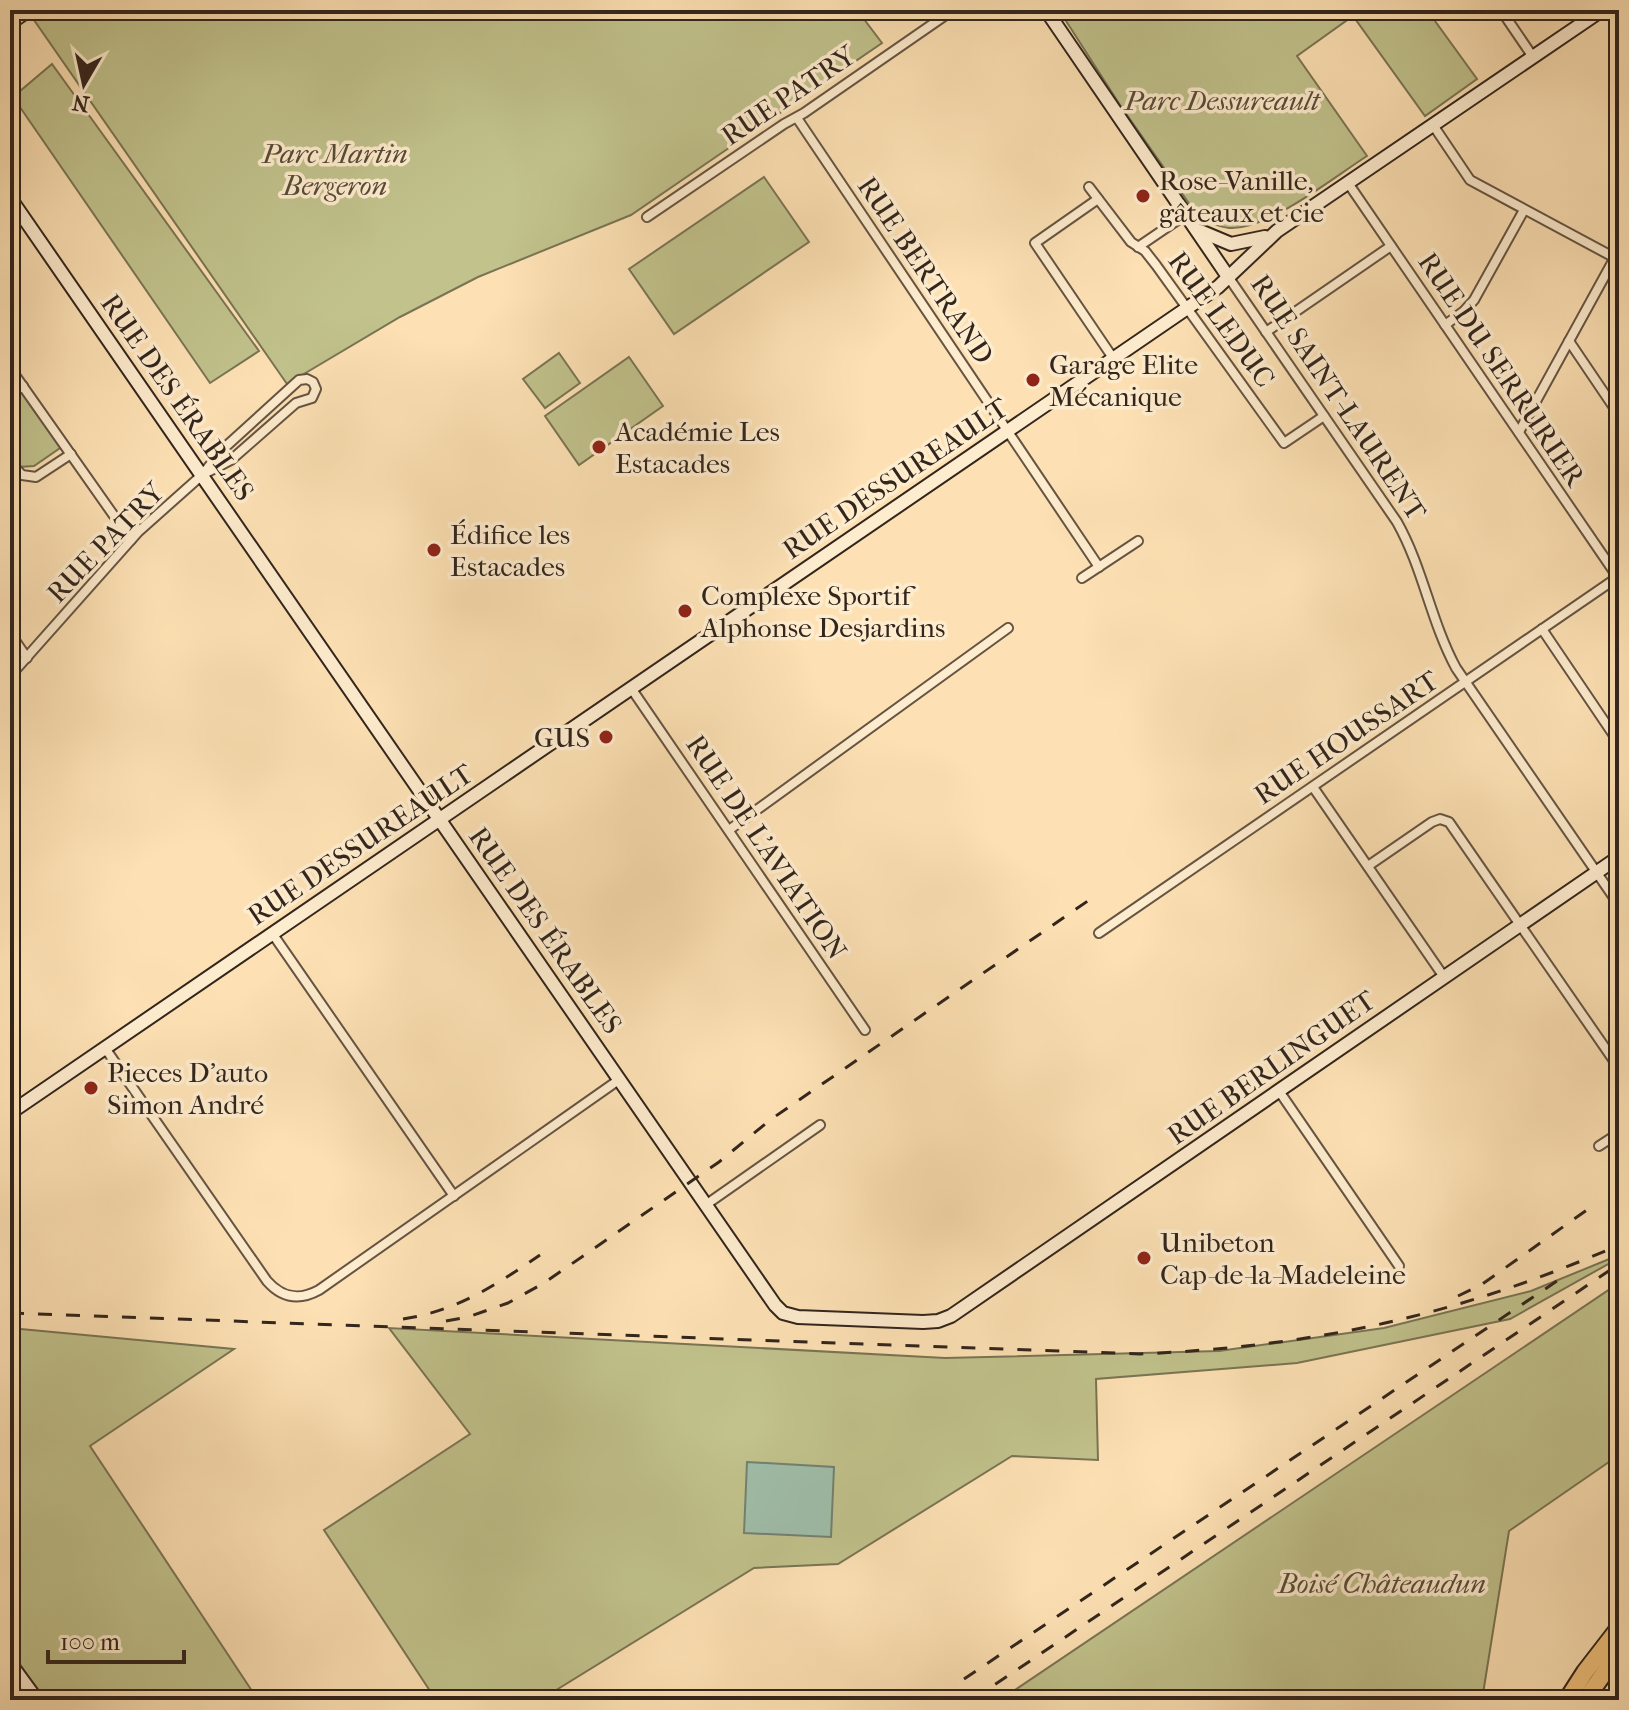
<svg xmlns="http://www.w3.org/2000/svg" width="1629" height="1710" viewBox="0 0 1629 1710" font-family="'IM FELL French Canon',serif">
	<rect width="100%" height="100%" fill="#fde1b4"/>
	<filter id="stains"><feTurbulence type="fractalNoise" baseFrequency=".0025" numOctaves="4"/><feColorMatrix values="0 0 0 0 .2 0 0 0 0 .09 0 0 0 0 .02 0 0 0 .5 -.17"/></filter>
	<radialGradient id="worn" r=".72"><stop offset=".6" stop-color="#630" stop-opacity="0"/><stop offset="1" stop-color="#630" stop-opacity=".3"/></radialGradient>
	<g fill="#c1c28c" stroke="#7a7454" stroke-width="2">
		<polygon points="27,10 857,10 882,43 631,215 478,277 400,317 287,384"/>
		<path d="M1059,10H1427L1477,79L1425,116L1353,16L1297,56L1367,156C1334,177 1267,231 1229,228C1216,227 1205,220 1195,212L1120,105Z"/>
		<polygon points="52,64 259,351 210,383 13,97"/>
		<polygon points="764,177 809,242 674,334 629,269"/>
		<polygon points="559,353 580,383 545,408 523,379"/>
		<polygon points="629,357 663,406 579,465 545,416"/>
		<polygon points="22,385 63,446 34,466 19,467 10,459 10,394"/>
		<polygon points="1619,1255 1619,1258 1510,1319 1297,1363 1096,1379 1098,1460 1012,1456 838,1564 754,1568 540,1700 436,1700 324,1530 470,1434 389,1328 945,1358 1219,1351 1384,1328 1531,1291"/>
		<polygon points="1619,1283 1619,1455 1509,1531 1482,1700 1000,1700"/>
		<polygon points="10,1328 234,1349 90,1446 258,1700 10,1700"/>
	</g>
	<polygon fill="#9fbeaa" stroke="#738171" stroke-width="2" points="747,1462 834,1467 831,1537 744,1533"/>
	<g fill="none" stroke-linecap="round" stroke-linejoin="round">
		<defs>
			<g id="street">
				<polyline points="1501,10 1533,57"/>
				<polyline points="797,118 1099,567"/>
				<polyline points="1433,125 1470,180 1619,260"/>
				<polyline points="1348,183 1619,579"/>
				<polyline points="1089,187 1131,242 1145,251 1156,265 1284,443 1324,416"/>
				<polyline points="1098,199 1035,243 1113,358"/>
				<polyline points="647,217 784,124 804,113 953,10"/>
				<polyline points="1138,247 1185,215"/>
				<path d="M1229,278L1397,522C1423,568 1431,622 1456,668L1619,905"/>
				<polyline points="1445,325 1464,311 1474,300 1524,210"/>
				<polyline points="1266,332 1391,246"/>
				<polyline points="1569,341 1619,415"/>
				<polyline points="10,368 131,540"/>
				<polyline points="10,395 23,386"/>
				<polyline points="1519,432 1619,250"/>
				<polyline points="10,462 22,475 36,477 71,454"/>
				<polyline points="1082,578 1138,541"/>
				<polyline points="1542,629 1619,743"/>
				<polyline points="10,633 27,658"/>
				<polyline points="10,676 138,532 202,475 222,450 299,380 307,379 313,382 316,389 312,398 296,403 231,460 202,475"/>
				<polyline points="631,688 865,1030"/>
				<polyline points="1313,787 1444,977"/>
				<polyline points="729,830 1008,628"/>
				<polyline points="1368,866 1432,822 1440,819 1449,822 1619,1068"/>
				<polyline points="272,933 454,1196"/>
				<polyline points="1099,933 1618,577"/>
				<path d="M105,1048L267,1281C282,1298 299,1301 319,1290L620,1079"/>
				<polyline points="1279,1091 1399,1266"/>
				<polyline points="1599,1146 1619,1133"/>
				<polyline points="707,1204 820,1125"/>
			</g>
			<g id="secondary">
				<polyline points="1046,10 1229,278"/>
				<polyline points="10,23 29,10"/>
				<polyline points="10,198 775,1305 783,1313 798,1317 923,1322 938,1321 951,1316 1619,857"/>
				<polyline points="1200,231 1231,244 1265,237"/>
				<polyline points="10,1113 1218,287 1277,231 1602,10"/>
				<polyline points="10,1663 37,1700"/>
			</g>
			<g id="highway">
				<polyline points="1567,1700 1585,1672 1619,1628"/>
				<polyline points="1585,1700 1619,1652"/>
			</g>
		</defs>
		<use href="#street" stroke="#655442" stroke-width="12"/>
		<use href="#secondary" stroke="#32251c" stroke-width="16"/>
		<use href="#highway" stroke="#32251c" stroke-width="20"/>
		<use href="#street" stroke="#feecce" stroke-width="8"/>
		<use href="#secondary" stroke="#feecce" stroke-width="12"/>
		<use href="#highway" stroke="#eec07a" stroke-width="16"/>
		<g stroke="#32251c" stroke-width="3" stroke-dasharray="14 14" stroke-linecap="butt">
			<polyline points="1458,1296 1481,1285 1591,1207"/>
			<path d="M10,1313L1140,1354C1316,1346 1457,1316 1619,1245"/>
			<path d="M403,1319C457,1311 496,1285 540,1255"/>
			<polyline points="446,1321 468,1317 508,1303 544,1283 719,1162 770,1120 1095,896"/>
			<polyline points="964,1679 1563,1277"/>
			<polyline points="972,1700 1619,1264"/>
		</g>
	</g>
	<g fill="#8f2418" stroke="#feecce" stroke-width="3">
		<circle cx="1143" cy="196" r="8"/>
		<circle cx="1033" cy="380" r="8"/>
		<circle cx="599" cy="447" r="8"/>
		<circle cx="434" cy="550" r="8"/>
		<circle cx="685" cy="611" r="8"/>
		<circle cx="606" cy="737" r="8"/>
		<circle cx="91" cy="1088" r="8"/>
		<circle cx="1144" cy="1258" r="8"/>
	</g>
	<g text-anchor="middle" stroke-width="7" stroke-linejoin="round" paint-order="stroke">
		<g font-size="28" fill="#32251c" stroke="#feecce">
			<text transform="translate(788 95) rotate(-34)" y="10">RUE PATRY</text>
			<text transform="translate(926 270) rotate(56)" y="10">RUE BERTRAND</text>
			<text transform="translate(1222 319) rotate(54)" y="10">RUE LEDUC</text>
			<text transform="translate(1502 369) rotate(56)" y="10">RUE DU SERRURIER</text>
			<text transform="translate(178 397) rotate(55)" y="10">RUE DES ÉRABLES</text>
			<text transform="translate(1339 397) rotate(56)" y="10">RUE SAINT-LAURENT</text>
			<text transform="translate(895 478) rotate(-34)" y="10">RUE DESSUREAULT</text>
			<text transform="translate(105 542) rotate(-46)" y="10">RUE PATRY</text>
			<text transform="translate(1346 737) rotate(-34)" y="10">RUE HOUSSART</text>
			<text transform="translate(360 844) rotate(-34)" y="10">RUE DESSUREAULT</text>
			<text transform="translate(767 847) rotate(56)" y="10">RUE DE L'AVIATION</text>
			<text transform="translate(546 930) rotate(55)" y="10">RUE DES ÉRABLES</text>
			<text transform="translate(1271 1067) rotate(-35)" y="10">RUE BERLINGUET</text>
		</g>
		<g font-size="28" font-style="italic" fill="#564c38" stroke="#feecce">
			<text x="1222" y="110">Parc Dessureault</text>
			<text x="335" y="163">Parc Martin<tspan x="335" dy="32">Bergeron</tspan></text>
			<text x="1382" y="1593">Boisé Châteaudun</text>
		</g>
		<g font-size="28" fill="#32251c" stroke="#feecce" text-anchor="start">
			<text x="1159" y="190">Rose-Vanille,<tspan x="1159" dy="32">gâteaux et cie</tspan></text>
			<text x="1049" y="374">Garage Elite<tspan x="1049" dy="32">Mécanique</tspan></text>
			<text x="615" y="441">Académie Les<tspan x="615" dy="32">Estacades</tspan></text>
			<text x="450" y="544">Édifice les<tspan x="450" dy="32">Estacades</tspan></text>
			<text x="701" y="605">Complexe Sportif<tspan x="701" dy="32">Alphonse Desjardins</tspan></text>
			<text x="590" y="747" text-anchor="end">GUS</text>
			<text x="107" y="1082">Pieces D'auto<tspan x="107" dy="32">Simon André</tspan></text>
			<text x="1160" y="1252">Unibeton<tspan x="1160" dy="32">Cap-de-la-Madeleine</tspan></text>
		</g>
	</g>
	<rect width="1629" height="1710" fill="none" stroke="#fde1b4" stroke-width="40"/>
	<rect x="12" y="12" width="1605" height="1686" fill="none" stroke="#32251c" stroke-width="4"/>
	<rect x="20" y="20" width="1589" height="1670" fill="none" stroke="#32251c" stroke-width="2"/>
	<g transform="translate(84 84) rotate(189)" stroke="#feecce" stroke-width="6" paint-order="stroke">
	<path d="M0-6L14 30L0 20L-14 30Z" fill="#32251c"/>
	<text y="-12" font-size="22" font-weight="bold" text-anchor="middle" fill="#32251c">N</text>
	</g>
	<path d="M48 1650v12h136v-12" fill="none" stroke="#32251c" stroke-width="4"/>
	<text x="60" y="1650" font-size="24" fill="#32251c" stroke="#feecce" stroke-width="6" paint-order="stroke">100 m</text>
	<rect width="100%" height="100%" filter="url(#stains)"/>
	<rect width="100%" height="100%" fill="url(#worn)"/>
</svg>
